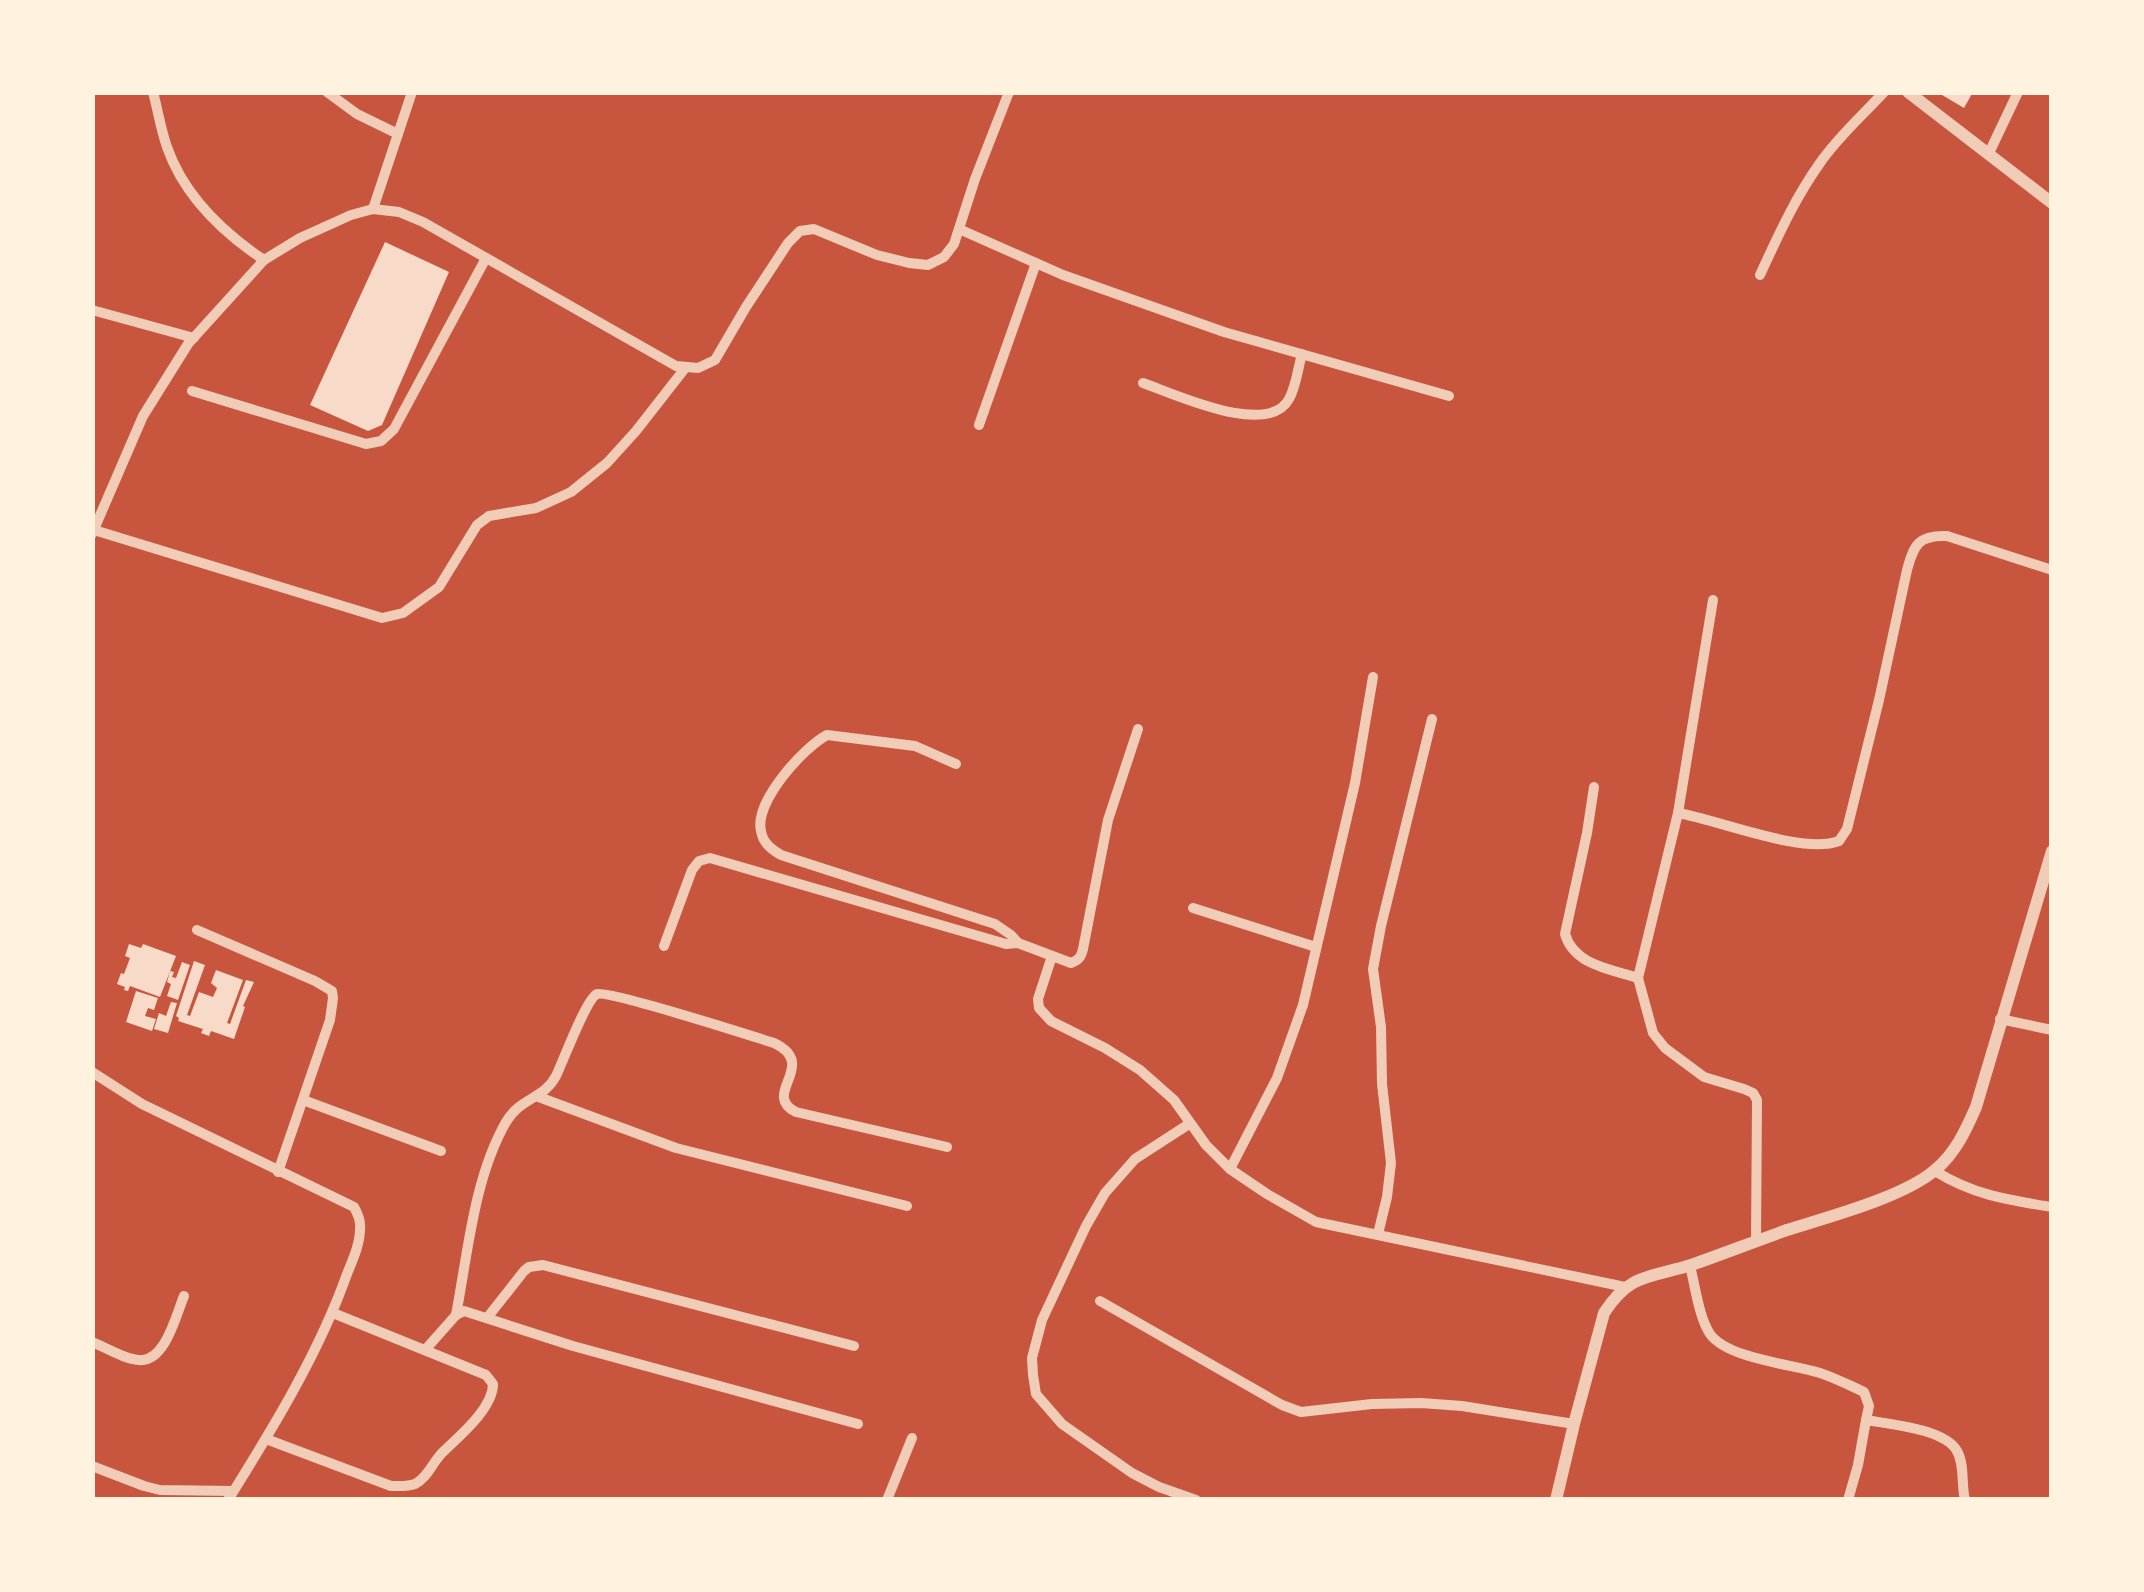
<svg xmlns="http://www.w3.org/2000/svg" width="2144" height="1592" viewBox="0 0 2144 1592" font-family="'Exo 2',sans-serif">
	<rect width="100%" height="100%" fill="#c8553d"/>
	<g fill="#f7dbc8">
		<polygon points="1937,92 1973,92 1964,108"/>
		<polygon points="385,242 449,272 382,425 368,431 310,405"/>
		<polygon points="129,944 141,948 143,944 176,956 160,997 130,986 128,991 124,990 125,987 117,984 121,973 124,974 130,958 125,956"/>
		<polygon points="194,961 205,965 187,1015 190,1016 199,992 213,997 217,988 211,983 216,970 243,980 227,1023 230,1024 246,980 254,982 243,1006 245,1007 234,1039 211,1031 209,1036 201,1033 203,1029 178,1021 179,1018 176,1016"/>
		<polygon points="182,962 190,965 178,1000 167,996 171,984 167,982 170,971 174,972 172,977 176,978"/>
		<polygon points="136,991 158,998 154,1010 148,1008 145,1016 156,1019 152,1031 126,1022"/>
		<polygon points="171,1002 177,1003 168,1033 154,1029 159,1013 166,1016"/>
	</g>
	<g fill="none" stroke-linecap="round" stroke-linejoin="round">
		<g stroke="#f1ccb7" stroke-width="10">
			<path d="M153,92C158,111 161,130 167,147C184,196 222,232 264,260"/>
			<polyline points="327,92 357,114 398,134"/>
			<polyline points="1989,153 2018,92"/>
			<polyline points="373,209 412,92"/>
			<polyline points="959,229 1063,275 1224,332 1449,396"/>
			<path d="M1760,275C1778,236 1795,198 1820,163C1838,137 1862,116 1884,92"/>
			<polyline points="92,310 194,338"/>
			<path d="M1143,383C1175,394 1268,438 1289,399C1296,387 1298,368 1302,354"/>
			<polyline points="192,391 366,444 381,441 394,429 486,258"/>
			<polyline points="979,425 1036,263"/>
			<polyline points="94,530 382,618 403,613 439,587 477,525 489,516 536,508 571,492 607,463 636,431 686,367"/>
			<polyline points="92,534 143,416 188,344 264,260 300,238 351,215 373,209 399,212 423,222 676,366 698,368 715,360 746,307 788,243 800,231 814,229 877,255 909,263 928,265 944,257 954,244 975,179 1009,92"/>
			<polyline points="1713,600 1678,813 1638,978 1653,1033 1665,1048 1704,1077 1744,1089 1753,1093 1757,1100 1756,1241"/>
			<path d="M956,764L915,746L827,735C803,748 754,802 761,831C763,843 771,849 781,855L995,924L1011,935L1018,943"/>
			<path d="M1594,787L1587,833L1565,934C1574,965 1610,969 1638,978"/>
			<path d="M1678,813C1719,820 1803,855 1839,841L1847,829L1879,700L1907,570C1914,544 1919,535 1947,536L2052,570"/>
			<polyline points="1193,908 1316,947"/>
			<polyline points="197,930 315,981 332,991 333,998 330,1020 278,1172"/>
			<path d="M664,946L692,870L699,861L710,858L1006,944L1018,943L1071,963C1079,960 1081,957 1083,949L1108,820L1138,729"/>
			<polyline points="1052,956 1038,999 1039,1008 1051,1021 1105,1048 1140,1070 1174,1100 1206,1145 1230,1169 1267,1194 1316,1222 1625,1287"/>
			<polyline points="2000,1019 2052,1030"/>
			<path d="M92,1072L142,1104L354,1207C358,1214 361,1221 360,1229C360,1244 353,1259 347,1274C319,1353 273,1428 228,1500"/>
			<polyline points="536,1096 676,1148 907,1206"/>
			<polyline points="303,1100 441,1151"/>
			<polyline points="1189,1124 1135,1159 1105,1193 1086,1226 1042,1320 1032,1358 1033,1375 1036,1394 1062,1424 1132,1473 1159,1487 1196,1500"/>
			<polyline points="1230,1169 1277,1078 1303,1005 1355,783 1373,677"/>
			<path d="M1935,1171C1973,1195 2008,1200 2052,1207"/>
			<polyline points="1378,1234 1387,1197 1391,1163 1382,1084 1381,1027 1373,969 1381,926 1432,719"/>
			<path d="M1690,1266C1695,1285 1699,1318 1710,1334C1728,1359 1792,1364 1820,1373C1835,1378 1849,1385 1864,1392L1869,1406L1866,1420C1889,1424 1945,1429 1957,1451C1965,1465 1961,1484 1965,1500"/>
			<polyline points="1100,1301 1282,1405 1301,1412 1372,1404 1421,1403 1462,1406 1574,1424"/>
			<path d="M456,1315C468,1252 474,1178 506,1122C521,1097 544,1099 556,1076C563,1062 586,999 597,994C608,990 752,1036 774,1043C820,1065 760,1094 796,1112L947,1147"/>
			<polyline points="487,1318 524,1271 529,1267 543,1265 854,1346"/>
			<path d="M92,1342C107,1348 124,1359 139,1360C165,1363 176,1315 184,1296"/>
			<polyline points="425,1350 456,1315 464,1311 573,1346 858,1424"/>
			<path d="M266,1439L391,1486C399,1486 407,1487 415,1484C427,1478 432,1464 441,1454C458,1437 493,1409 493,1384L486,1375L333,1313"/>
			<polyline points="92,1466 144,1486 160,1490 233,1491"/>
			<polyline points="887,1500 912,1438"/>
			<polyline points="1848,1500 1858,1465 1866,1420"/>
		</g>
		<g stroke="#f1ccb7" stroke-width="12">
			<polyline points="1908,92 2052,203"/>
			<path d="M1556,1500L1574,1424L1604,1313C1631,1271 1653,1278 1694,1264C1725,1253 1756,1241 1787,1230C1828,1217 1904,1197 1935,1170C1955,1154 1966,1130 1976,1107L2052,851"/>
		</g>
	</g>
	<rect width="2144" height="1592" fill="none" stroke="#fff3e0" stroke-width="190"/>
</svg>
